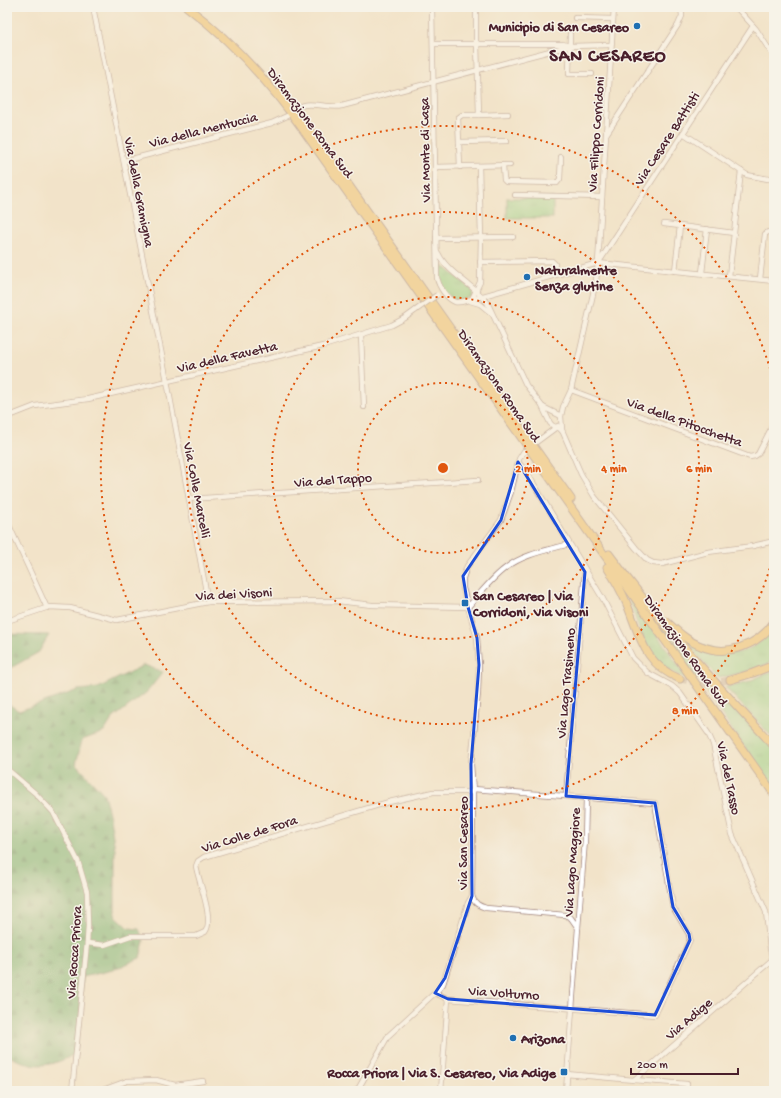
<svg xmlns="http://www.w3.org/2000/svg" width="781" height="1098" viewBox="0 0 781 1098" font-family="'Gochi Hand',sans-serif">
	<defs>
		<pattern id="grass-tufts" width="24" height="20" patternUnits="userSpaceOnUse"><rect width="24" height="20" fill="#94d186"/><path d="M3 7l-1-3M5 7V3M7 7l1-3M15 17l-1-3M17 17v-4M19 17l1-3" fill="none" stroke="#81b374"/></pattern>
		<pattern id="forest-firs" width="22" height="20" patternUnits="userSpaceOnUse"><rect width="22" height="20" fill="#77b373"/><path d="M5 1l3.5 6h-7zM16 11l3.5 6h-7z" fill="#64915f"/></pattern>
	</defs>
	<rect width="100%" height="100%" fill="#f7f3e8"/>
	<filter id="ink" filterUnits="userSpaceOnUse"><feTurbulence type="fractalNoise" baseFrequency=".025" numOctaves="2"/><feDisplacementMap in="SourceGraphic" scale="8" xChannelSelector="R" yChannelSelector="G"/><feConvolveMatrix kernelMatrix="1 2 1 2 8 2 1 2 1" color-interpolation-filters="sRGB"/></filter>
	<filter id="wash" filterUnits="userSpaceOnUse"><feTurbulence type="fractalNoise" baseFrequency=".012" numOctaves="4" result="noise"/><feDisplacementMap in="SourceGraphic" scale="16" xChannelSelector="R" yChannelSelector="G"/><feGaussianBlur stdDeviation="0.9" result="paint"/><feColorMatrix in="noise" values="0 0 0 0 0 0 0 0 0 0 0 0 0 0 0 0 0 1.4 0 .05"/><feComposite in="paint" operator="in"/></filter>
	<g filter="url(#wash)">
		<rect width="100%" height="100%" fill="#f2e3c9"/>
		<g fill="url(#grass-tufts)" stroke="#6f7858">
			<rect x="507" y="198" width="46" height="20"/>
			<path d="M438,264L447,269L472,290L473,293L472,298C467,299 461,302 456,300C448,298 440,285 439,277C438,273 438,268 438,264Z"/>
			<polygon points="630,585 707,679 697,679"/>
			<path d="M628,594L688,679C646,665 640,632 628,594Z"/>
			<path d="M774,629V661C756,669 737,675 717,678L683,638C693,642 722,653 731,653C748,653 763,641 774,629Z"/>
			<polygon points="774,670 774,739 725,687 747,682"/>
			<polygon points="703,688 717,688 774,750 774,789"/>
		</g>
		<g fill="url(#forest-firs)" stroke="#60694f">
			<polygon points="7,635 8,634 49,635 39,652 7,670"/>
			<path d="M144,665L163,672L147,692L112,719L104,732L82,740L76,764L104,794L110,818L115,849V915L129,928L139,929L144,941L140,958L113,970L83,977L76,1053C51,1068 33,1069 7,1055V703L19,711L78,690L98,688Z"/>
		</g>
	</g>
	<g filter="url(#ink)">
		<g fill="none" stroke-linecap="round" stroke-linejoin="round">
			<polyline stroke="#d0bca9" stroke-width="7" stroke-dasharray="7 3.5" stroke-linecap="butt" points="680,679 705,684 730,680"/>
			<defs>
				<g id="minor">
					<polyline points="93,7 167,381 208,602"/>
					<path d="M432,7L437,278C439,287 447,299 455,302C460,303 464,301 469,300L598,263L774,281"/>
					<polyline points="585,7 619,9 624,7"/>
					<polyline points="614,7 598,263 596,281 571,390 563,407 561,416 562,430 581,474 594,496 636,548 647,560 653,563 662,564 708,552 753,546 774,541"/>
					<polyline points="736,7 756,29 774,57"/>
					<polyline points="575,18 613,19"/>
					<polyline points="570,34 569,74 592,74"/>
					<polyline points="476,43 476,7"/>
					<polyline points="433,44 563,44 569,46"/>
					<path d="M297,108C309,100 327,109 342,106L569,46L611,45"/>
					<polyline points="479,115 508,114"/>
					<polyline points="607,133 678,25 682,16 681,7"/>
					<polyline points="683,133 747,175 768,179 774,177"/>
					<polyline points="459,142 507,141"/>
					<polyline points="124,161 272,123 287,116"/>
					<polyline points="503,166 504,180 506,182 557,183 560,179 561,157"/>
					<polyline points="435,167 510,165"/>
					<polyline points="460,167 458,118 462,115 479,115 477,43"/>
					<polyline points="515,195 602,197"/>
					<polyline points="664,224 680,226 675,271"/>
					<polyline points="680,226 734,233 729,276"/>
					<polyline points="734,233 741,171"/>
					<polyline points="436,238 513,237"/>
					<path d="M438,253C448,274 473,284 487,302L526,385L542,406L550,423L553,426L559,428L562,431"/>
					<polyline points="480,262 552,261 555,264 555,275"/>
					<polyline points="599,262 753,26"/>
					<polyline points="702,273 707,229"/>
					<polyline points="760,279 765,234 768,232 774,232"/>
					<polyline points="472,299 480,282 481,237 479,166"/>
					<polyline points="470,301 480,304 491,313"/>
					<polyline points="361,335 364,407"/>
					<polyline points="571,390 750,457 755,456 758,454 774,423"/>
					<polyline points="543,407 561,416"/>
					<polyline points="7,417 35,406 88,399 323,346 392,325 405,318 416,310"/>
					<polyline points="535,443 558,426"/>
					<path d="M524,451L519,459L511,492L501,520L467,566L463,578V588L468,607L477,638L479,665L478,693L471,764L473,792L472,896C474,904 480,906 486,908L565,915L571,918L578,928L566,1091"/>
					<polyline points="518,462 526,471 603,599 633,658 648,673 672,686 680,693 708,733 713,744 732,834 766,912 770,949 774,964"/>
					<polyline points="189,499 478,480"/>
					<polyline points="7,521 47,608"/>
					<path d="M468,607C480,594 492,577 507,567C524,554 549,550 569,544"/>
					<polyline points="7,621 49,607 70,608 117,620 208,602 338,601 372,605 468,607"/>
					<polyline points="7,769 35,793 53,812 78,861 87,892 88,926 87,943 72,1091"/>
					<polyline points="566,796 585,572"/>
					<polyline points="578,928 585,840 586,798"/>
					<path d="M87,943L104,945L130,936H196L205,932C215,920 198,880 196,866L198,861L204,857L389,802L433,792H473"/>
					<polyline points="435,993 448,999 655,1015 690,940 689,934 673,907 655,803 473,789"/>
					<polyline points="566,1074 634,1080 773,959"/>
					<polyline points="634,1080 687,1084 687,1091"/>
					<polyline points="100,1091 127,1081 156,1080 175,1085 203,1081"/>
					<polyline points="357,1091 388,1036 438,990 443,984 468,903 472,896"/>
					<polyline points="441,1091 448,999"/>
				</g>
				<g id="highway">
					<path d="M187,7C231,40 267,80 299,124L774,794"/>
					<polyline points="281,92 321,146 571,499"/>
					<path d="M609,554C659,622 716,684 774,746"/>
					<path d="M607,567C614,578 621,590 626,602C640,635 643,664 680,679"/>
					<path d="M666,621C676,630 687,641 701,646C727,657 758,646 774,622"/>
					<polyline points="730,680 753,673 774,665"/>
				</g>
			</defs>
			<use href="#minor" stroke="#9e817a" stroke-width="6"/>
			<use href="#highway" stroke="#9e817a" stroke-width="9"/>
			<use href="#minor" stroke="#fff" stroke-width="4.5"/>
			<use href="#highway" stroke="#f2c26a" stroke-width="7"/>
			<defs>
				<polyline id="minor-bridge" points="416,310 437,295"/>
			</defs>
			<use href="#minor-bridge" stroke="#9e817a" stroke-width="6" stroke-linecap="butt"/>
			<use href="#minor-bridge" stroke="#fff" stroke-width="4.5"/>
		</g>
	</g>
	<path d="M0 0H781V1098H0ZM518,462L585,572L566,796L655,803L673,907L689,934L690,940L655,1015L448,999L435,993L445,978L472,896L471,764L479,665L477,638L468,607L463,576L501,520Z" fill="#f2e3c9" fill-opacity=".55" fill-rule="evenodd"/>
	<path fill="none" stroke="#1d4ed8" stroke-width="3" stroke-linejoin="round" d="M518,462L585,572L566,796L655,803L673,907L689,934L690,940L655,1015L448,999L435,993L445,978L472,896L471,764L479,665L477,638L468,607L463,576L501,520Z"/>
	<g fill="none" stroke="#e0560e" stroke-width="2" stroke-dasharray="2 4">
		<circle cx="443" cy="468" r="85"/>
		<circle cx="443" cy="468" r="171"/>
		<circle cx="443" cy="468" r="256"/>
		<path d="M773 557A342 342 0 1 1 773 379"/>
	</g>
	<g fill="#1f6fb2" stroke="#f7f3e8" stroke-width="1.5">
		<circle cx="637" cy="26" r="4"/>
		<circle cx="527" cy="277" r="4"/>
		<rect x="461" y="599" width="8" height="8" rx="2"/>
		<circle cx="513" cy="1038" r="4"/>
		<rect x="560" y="1068" width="8" height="8" rx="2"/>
	</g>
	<g text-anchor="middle" stroke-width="3" stroke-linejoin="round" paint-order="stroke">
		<g font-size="14" font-weight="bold" fill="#4a1f2b" stroke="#f7f3e8" text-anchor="start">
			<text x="629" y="31" text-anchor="end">Municipio di San Cesareo</text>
			<text x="535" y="274">Naturalmente<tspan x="535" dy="16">Senza glutine</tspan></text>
			<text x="473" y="600">San Cesareo | Via<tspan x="473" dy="16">Corridoni, Via Visoni</tspan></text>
			<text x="521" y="1043">Arizona</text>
			<text x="556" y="1077" text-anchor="end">Rocca Priora | Via S. Cesareo, Via Adige</text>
		</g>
		<g font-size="14" fill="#4a1f2b" stroke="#f7f3e8">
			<text transform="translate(311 122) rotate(53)" y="5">Diramazione Roma Sud</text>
			<text transform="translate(203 129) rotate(-14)" y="5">Via della Mentuccia</text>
			<text transform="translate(595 134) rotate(-86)" y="5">Via Filippo Corridoni</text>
			<text transform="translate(666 138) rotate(-57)" y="5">Via Cesare Battisti</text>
			<text transform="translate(424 150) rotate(-91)" y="5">Via Monte di Casa</text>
			<text transform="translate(140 192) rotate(79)" y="5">Via della Gramigna</text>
			<text transform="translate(227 356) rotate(-13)" y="5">Via della Favetta</text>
			<text transform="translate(500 385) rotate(55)" y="5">Diramazione Roma Sud</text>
			<text transform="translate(685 421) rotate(20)" y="5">Via della Pitocchetta</text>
			<text transform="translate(333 479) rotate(-4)" y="5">Via del Tappo</text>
			<text transform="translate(198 490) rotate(79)" y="5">Via Colle Marcelli</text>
			<text transform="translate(234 593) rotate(-3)" y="5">Via dei Visoni</text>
			<text transform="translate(687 650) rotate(54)" y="5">Diramazione Roma Sud</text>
			<text transform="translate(565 683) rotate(-85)" y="5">Via Lago Trasimeno</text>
			<text transform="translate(730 778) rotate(78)" y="5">Via del Tasso</text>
			<text transform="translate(249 833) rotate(-17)" y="5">Via Colle de Fora</text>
			<text transform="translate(462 843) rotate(-90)" y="5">Via San Cesareo</text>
			<text transform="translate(571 862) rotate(-86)" y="5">Via Lago Maggiore</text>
			<text transform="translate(73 952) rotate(-86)" y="5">Via Rocca Priora</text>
			<text transform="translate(504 992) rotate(4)" y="5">Via Volturno</text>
			<text transform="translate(688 1018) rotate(-41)" y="5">Via Adige</text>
		</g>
		<g font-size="18" font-weight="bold" letter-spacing="1" fill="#4a1f2b" stroke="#f7f3e8">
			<text x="608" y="61">SAN CESAREO</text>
		</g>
	</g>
	<circle cx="443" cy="468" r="6" fill="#e0560e" stroke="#f7f3e8" stroke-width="2"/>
	<g font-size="12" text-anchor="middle" font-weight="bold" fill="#e0560e" stroke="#f7f3e8" stroke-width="3" stroke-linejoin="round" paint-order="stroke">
		<text x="528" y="472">2 min</text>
		<text x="614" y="472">4 min</text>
		<text x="699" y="472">6 min</text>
		<text x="685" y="714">8 min</text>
	</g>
	<rect width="781" height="1098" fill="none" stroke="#f7f3e8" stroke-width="24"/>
	<path d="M631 1068v6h107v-6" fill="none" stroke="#4a1f2b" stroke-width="2"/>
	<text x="637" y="1068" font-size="12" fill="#4a1f2b" stroke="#f7f3e8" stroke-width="3" paint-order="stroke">200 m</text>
</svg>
